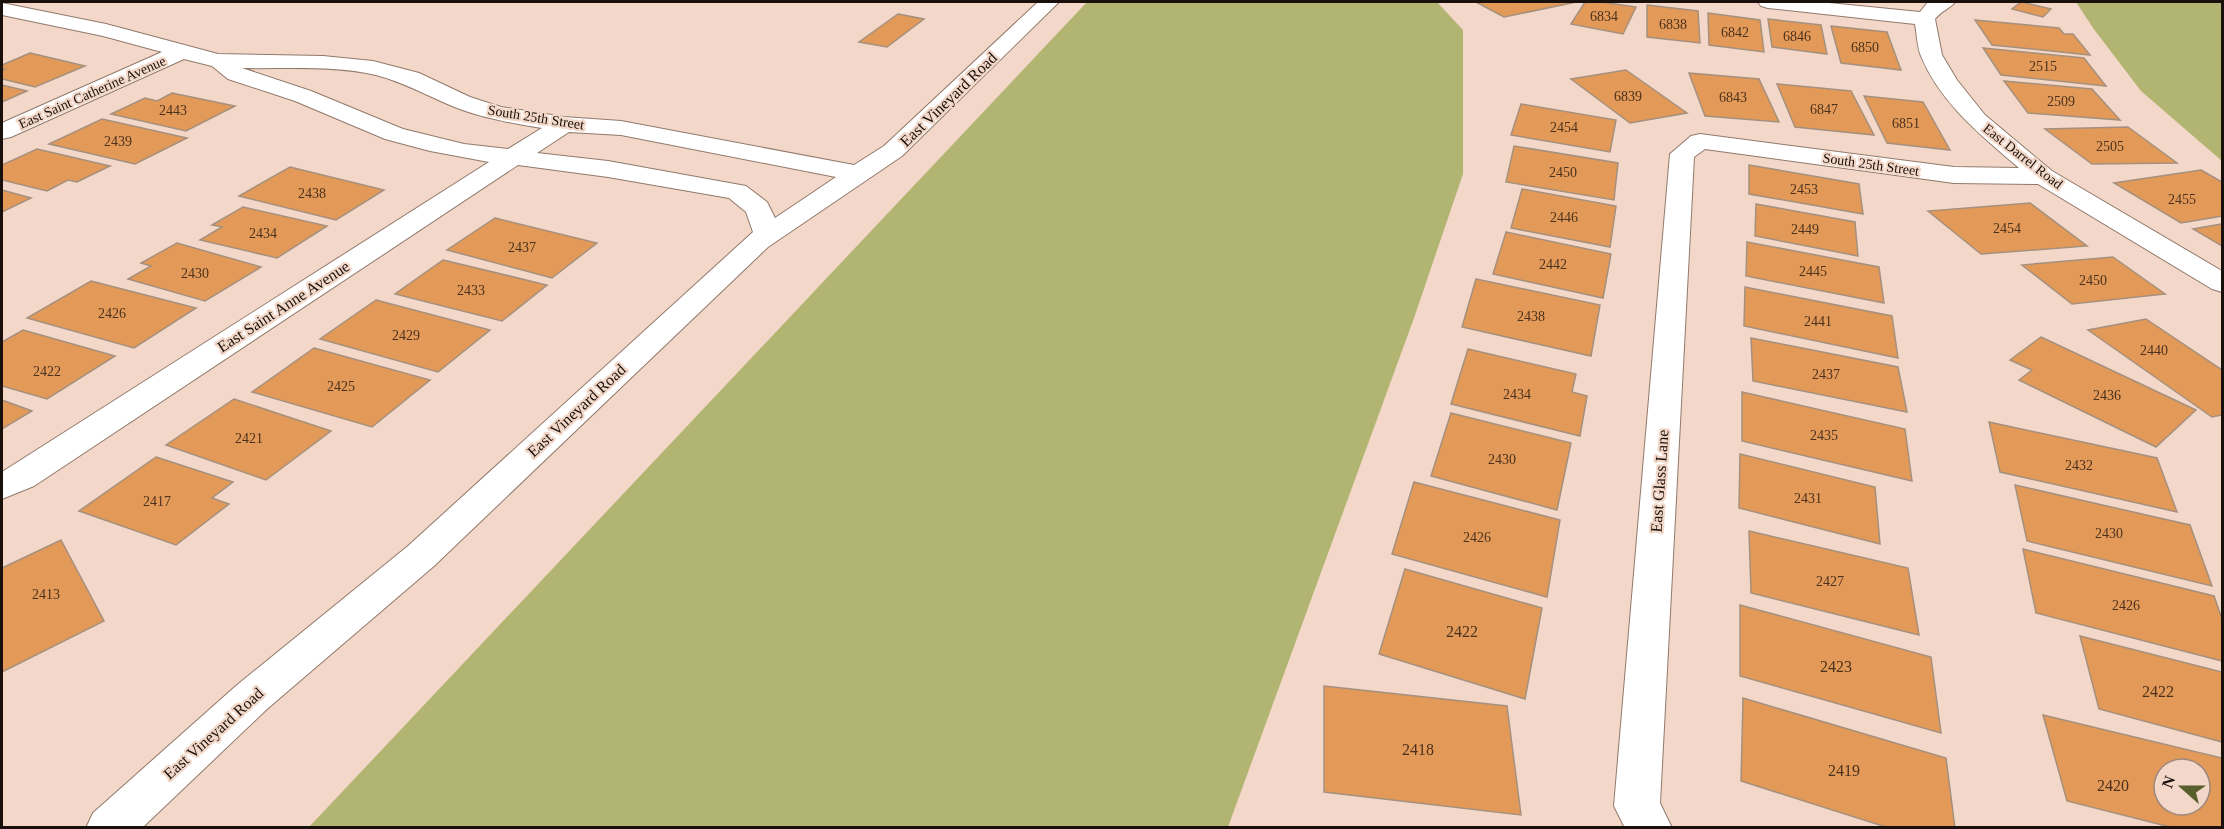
<svg xmlns="http://www.w3.org/2000/svg" width="2224" height="829" viewBox="0 0 2224 829" font-family="'Times New Roman',serif">
	<rect width="100%" height="100%" fill="#f3d8c9"/>
	<g fill="#b2b472">
		<polygon points="1087,2 1437,2 1463,30 1463,174 1414,318 1228,827 309,827"/>
		<polygon points="2076,2 2222,2 2222,161 2141,91 2093,28"/>
	</g>
	<g fill="#e39957" stroke="#a5907e" stroke-width="1.5" fill-rule="evenodd">
		<polygon points="1476,2 1570,2 1572,3 1504,17"/>
		<polygon points="1585,2 1602,2 1636,7 1623,34 1571,24"/>
		<polygon points="2021,2 2022,2 2051,9 2043,17 2012,9"/>
		<polygon points="1647,5 1698,11 1700,43 1647,37"/>
		<polygon points="1708,13 1760,20 1764,52 1709,45"/>
		<polygon points="898,14 924,19 887,47 859,42"/>
		<polygon points="1768,19 1821,25 1827,54 1772,47"/>
		<polygon points="1975,20 2059,28 2064,34 2073,34 2090,55 1992,45"/>
		<polygon points="1831,26 1887,32 1901,70 1841,63"/>
		<polygon points="1983,48 2084,58 2106,86 2001,75"/>
		<polygon points="30,53 85,66 35,87 2,79 2,71 5,69 2,69 2,65"/>
		<polygon points="1626,70 1687,113 1630,123 1571,79"/>
		<polygon points="1689,73 1759,79 1779,122 1705,116"/>
		<polygon points="2004,81 2092,89 2120,120 2028,113"/>
		<polygon points="1777,84 1851,91 1874,135 1795,127"/>
		<polygon points="2,85 27,91 2,102"/>
		<polygon points="172,93 235,106 186,131 111,114 145,98 157,101"/>
		<polygon points="1864,96 1923,102 1950,150 1887,143"/>
		<polygon points="1521,104 1616,120 1610,152 1511,135"/>
		<polygon points="102,119 187,138 135,164 49,144"/>
		<polygon points="2128,127 2177,163 2092,164 2045,129"/>
		<polygon points="1514,146 1618,163 1614,200 1506,182"/>
		<polygon points="37,149 110,166 77,182 68,180 47,191 2,180 2,165"/>
		<polygon points="1749,165 1859,184 1863,214 1749,194"/>
		<polygon points="290,167 384,190 336,220 239,196"/>
		<polygon points="2201,170 2222,182 2222,216 2181,223 2114,183"/>
		<polygon points="1522,189 1616,206 1610,247 1511,228"/>
		<polygon points="2,190 31,198 2,212"/>
		<polygon points="2030,203 2087,246 1981,254 1928,211"/>
		<polygon points="1756,204 1855,222 1858,256 1755,236"/>
		<polygon points="243,207 327,226 277,258 200,240 222,227 212,225"/>
		<polygon points="495,218 597,243 552,278 447,250"/>
		<polygon points="2222,224 2222,246 2193,229"/>
		<polygon points="1506,232 1611,254 1603,298 1493,274"/>
		<polygon points="1747,242 1879,267 1884,303 1746,276"/>
		<polygon points="177,243 261,267 205,301 128,279 151,266 141,263"/>
		<polygon points="2113,257 2165,294 2072,304 2022,265"/>
		<polygon points="443,260 547,285 502,321 395,294"/>
		<polygon points="1476,279 1600,305 1591,356 1462,327"/>
		<polygon points="91,281 196,308 134,348 27,318"/>
		<polygon points="1745,287 1892,316 1898,358 1744,326"/>
		<polygon points="376,300 490,330 438,372 320,339"/>
		<polygon points="2146,319 2222,370 2222,415 2212,417 2088,330"/>
		<polygon points="23,330 115,356 47,399 2,386 2,342"/>
		<polygon points="2041,337 2196,410 2156,447 2019,380 2032,370 2010,360"/>
		<polygon points="1751,338 1898,367 1907,412 1753,381"/>
		<polygon points="314,348 430,380 372,427 252,392"/>
		<polygon points="1468,349 1576,374 1572,392 1587,396 1580,436 1451,404"/>
		<polygon points="1742,392 1905,429 1912,481 1742,441"/>
		<polygon points="234,399 331,431 266,480 166,445"/>
		<polygon points="2,400 32,411 2,429"/>
		<polygon points="1451,413 1571,443 1557,510 1431,476"/>
		<polygon points="1989,422 2157,458 2177,512 2000,472"/>
		<polygon points="1740,454 1875,487 1880,544 1739,508"/>
		<polygon points="156,457 233,482 212,498 229,504 176,545 79,511"/>
		<polygon points="1414,482 1560,520 1547,597 1392,554"/>
		<polygon points="2015,485 2190,525 2212,586 2027,541"/>
		<polygon points="1749,531 1908,568 1919,635 1751,593"/>
		<polygon points="61,540 104,621 2,672 2,568"/>
		<polygon points="2023,549 2214,596 2222,619 2222,661 2036,613"/>
		<polygon points="1405,569 1542,608 1525,699 1379,654"/>
		<polygon points="1740,605 1931,657 1941,733 1740,676"/>
		<polygon points="2080,636 2222,672 2222,742 2099,709"/>
		<polygon points="1324,686 1507,706 1521,815 1324,792"/>
		<polygon points="1743,698 1946,758 1955,828 1889,828 1741,781"/>
		<path d="M2043,715L2222,758V828H2174L2067,801ZM2164,769H2200V805H2164Z"/>
	</g>
	<g fill="none" stroke-linecap="round" stroke-linejoin="round">
		<defs>
			<g id="street">
				<path d="M1038,2H1059L902,156L768,247L434,566L267,709L142,828H86L93,813L237,685L408,546L753,232L746,212L729,198L608,177L518,165L34,486L2,499V472L489,162L430,151L385,139L295,101L228,79L212,66L184,59L11,137L2,139V123L162,52L103,36L2,15V3L106,24L218,54L323,56L373,61L419,73L470,97L501,107L564,117L621,121L854,165L884,146ZM242,68C285,69 333,65 376,75C403,82 426,95 452,106C481,118 512,123 542,128L508,149L464,144L403,129L311,91ZM569,132L621,135L836,177L775,218L767,202L746,186L608,161L537,153Z"/>
				<path d="M1758,2H1819L1920,12L1928,2H1955C1952,7 1941,11 1935,19L1942,55L1957,80L1985,115L2052,171L2222,271V292L2212,289L2038,184L1954,183L1705,149L1694,157L1660,803L1672,828H1625L1614,806L1670,154L1691,136L1700,134L1954,167L2019,168C1982,136 1940,103 1921,56C1917,47 1917,34 1915,24L1768,8L1761,6Z"/>
			</g>
		</defs>
		<use href="#street" stroke="#91796b" stroke-width="2"/>
		<use href="#street" fill="#fff" fill-rule="evenodd"/>
	</g>
	<g text-anchor="middle" stroke-width="4.5" stroke-linejoin="round" paint-order="stroke">
		<g font-size="14" fill="#4c321e">
			<text x="1604" y="21">6834</text>
			<text x="1673" y="29">6838</text>
			<text x="1735" y="37">6842</text>
			<text x="1797" y="41">6846</text>
			<text x="1865" y="52">6850</text>
			<text x="2043" y="71">2515</text>
			<text x="1628" y="101">6839</text>
			<text x="1733" y="102">6843</text>
			<text x="2061" y="106">2509</text>
			<text x="1824" y="114">6847</text>
			<text x="173" y="115">2443</text>
			<text x="1906" y="128">6851</text>
			<text x="1564" y="132">2454</text>
			<text x="118" y="146">2439</text>
			<text x="2110" y="151">2505</text>
			<text x="1563" y="177">2450</text>
			<text x="1804" y="194">2453</text>
			<text x="312" y="198">2438</text>
			<text x="2182" y="204">2455</text>
			<text x="1564" y="222">2446</text>
			<text x="2007" y="233">2454</text>
			<text x="1805" y="234">2449</text>
			<text x="263" y="238">2434</text>
			<text x="522" y="252">2437</text>
			<text x="1553" y="269">2442</text>
			<text x="1813" y="276">2445</text>
			<text x="195" y="278">2430</text>
			<text x="2093" y="285">2450</text>
			<text x="471" y="295">2433</text>
			<text x="112" y="318">2426</text>
			<text x="1531" y="321">2438</text>
			<text x="1818" y="326">2441</text>
			<text x="406" y="340">2429</text>
			<text x="2154" y="355">2440</text>
			<text x="47" y="376">2422</text>
			<text x="1826" y="379">2437</text>
			<text x="341" y="391">2425</text>
			<text x="1517" y="399">2434</text>
			<text x="2107" y="400">2436</text>
			<text x="1824" y="440">2435</text>
			<text x="249" y="443">2421</text>
			<text x="1502" y="464">2430</text>
			<text x="2079" y="470">2432</text>
			<text x="1808" y="503">2431</text>
			<text x="157" y="506">2417</text>
			<text x="2109" y="538">2430</text>
			<text x="1477" y="542">2426</text>
			<text x="1830" y="586">2427</text>
			<text x="46" y="599">2413</text>
			<text x="2126" y="610">2426</text>
		</g>
		<g font-size="14" fill="#19100b" stroke="#f3d8c9">
			<text transform="translate(92 92) rotate(-24)" y="5">East Saint Catherine Avenue</text>
			<text transform="translate(536 117) rotate(9)" y="5">South 25th Street</text>
			<text transform="translate(2023 156) rotate(38)" y="5">East Darrel Road</text>
			<text transform="translate(1871 164) rotate(8)" y="5">South 25th Street</text>
		</g>
		<g font-size="16" fill="#19100b" stroke="#f3d8c9">
			<text transform="translate(948 99) rotate(-44)" y="6">East Vineyard Road</text>
			<text transform="translate(283 306) rotate(-33)" y="6">East Saint Anne Avenue</text>
			<text transform="translate(576 410) rotate(-43)" y="6">East Vineyard Road</text>
			<text transform="translate(1659 481) rotate(-86)" y="6">East Glass Lane</text>
			<text transform="translate(213 733) rotate(-42)" y="6">East Vineyard Road</text>
		</g>
		<g font-size="16" fill="#4c321e">
			<text x="1462" y="637">2422</text>
			<text x="1836" y="672">2423</text>
			<text x="2158" y="697">2422</text>
			<text x="1418" y="755">2418</text>
			<text x="1844" y="776">2419</text>
			<text x="2113" y="791">2420</text>
		</g>
	</g>
	<rect width="2224" height="829" fill="none" stroke="#19100b" stroke-width="6"/>
	<g transform="translate(2182 787) rotate(291)"><circle r="28" fill="#f3d8c9" stroke="#9c887d" stroke-width="1.5"/>
	<path d="M0-4.5L10 22L0 15L-10 22Z" fill="#585e2c"/>
	<text y="-9" font-size="16" font-weight="bold" text-anchor="middle" fill="#19100b">N</text>
	</g>
</svg>
